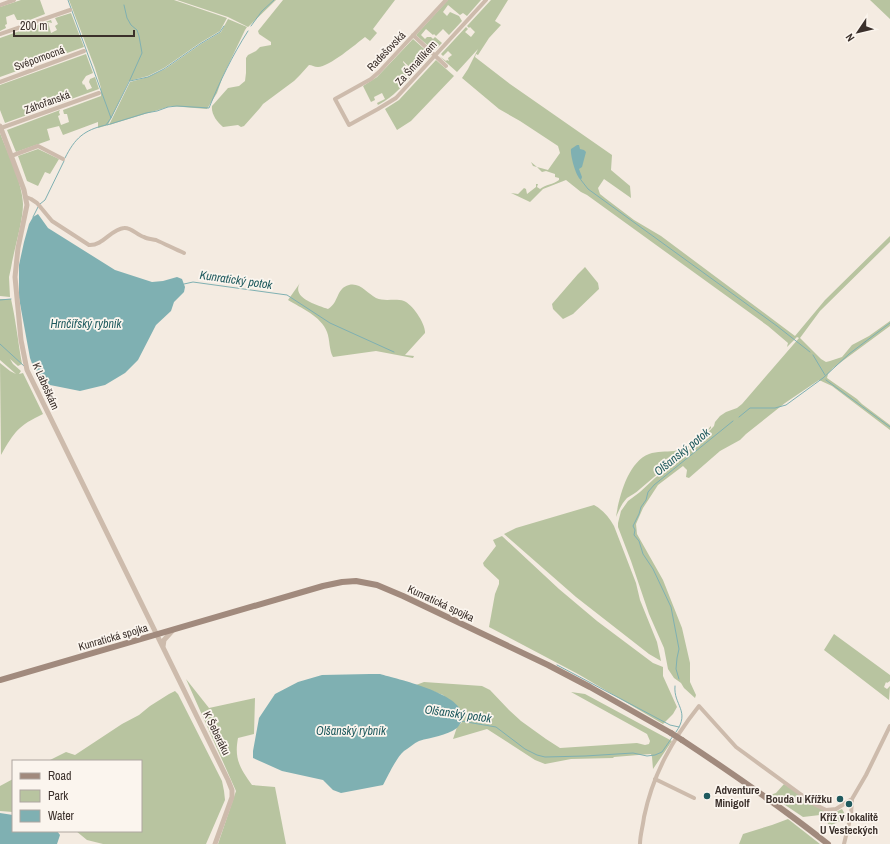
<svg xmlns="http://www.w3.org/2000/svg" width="890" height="844" font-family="'Archivo Narrow',sans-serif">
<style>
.green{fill:#b8c4a0}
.water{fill:#7fb0b2}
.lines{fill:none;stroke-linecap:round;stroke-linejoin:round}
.stream{stroke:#7fb0b2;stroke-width:1}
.minor{stroke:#cdbbac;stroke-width:4}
.tertiary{stroke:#cdbbac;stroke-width:5}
.secondary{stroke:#a18a7d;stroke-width:6}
.secondary-bridge{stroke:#a18a7d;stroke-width:6}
.poi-dot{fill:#1f5a5e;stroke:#fbf5ee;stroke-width:1.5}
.labels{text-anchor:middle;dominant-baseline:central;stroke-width:3.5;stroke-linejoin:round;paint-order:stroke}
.street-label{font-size:11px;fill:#3b302b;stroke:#fbf5ee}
.poi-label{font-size:11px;font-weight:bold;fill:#3b302b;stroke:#fbf5ee;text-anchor:start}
.water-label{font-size:12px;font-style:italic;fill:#1f5a5e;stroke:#fbf5ee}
</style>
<rect width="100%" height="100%" fill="#f4ebe1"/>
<path class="green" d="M21,0H40L45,14L22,23L21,20H17L14,14L6,17L7,24L5,25L6,28L0,31V7Z
M69,0H174L227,18L220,31L200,43L164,68L148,76L129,81L108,125L98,128V122L63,135L59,126L47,129L50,140L16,152L7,130L60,110L59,112L60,115L58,116L61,125L69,122L67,114H64L63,110L101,96V88L95,68Z
M177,0H276L248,27L228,17Z
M283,0H395L373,29L377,33L370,41L365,37C356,44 329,67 318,67C314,67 312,65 309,65L300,75L294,81L263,104L260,108L244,126L241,127L238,125L223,127C217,122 211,114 212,106L228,88L239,86L245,81L246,73V58L248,55L256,51L260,47L271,45V42L259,34L258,31Z
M448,0H481L467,16L463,13L460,15L448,5L443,12L447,16L450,12L459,16L462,21L449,35L443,29L436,36L434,34L433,35L426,29L421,35L425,39L427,37H431L433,39L435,37L442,43L434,51L416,35Z
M491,0H508L495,21L501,25L489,38L478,55L476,54L475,57L510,84L612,155L611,170L630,186L631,198L604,179L598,188L600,194L605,198L634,220L661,236L795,336L825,300L890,236V242L820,311L800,338L821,359L826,362L830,361L842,357L852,345L869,336L890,321V326L833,368L828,374L827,378L857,399L862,404L890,425V430L832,386L819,380L785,403L746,434L740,440L720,451L689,478L686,477L687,470L683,466L658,485L643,508L636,524L637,534L663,580L682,628L690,663V682L696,695L695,698L684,688L681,683L674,678L668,669L664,648L649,614L631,561L618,527V523L621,511L628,501L640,492L655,478L701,440L714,426L715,422L720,416L726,412L737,408L742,404L799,338L797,337L787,347L788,343L768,326L587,195L581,192L566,180L543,189L530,202L511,193L518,194L524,188L526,189L527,194L536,187V184H538L537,187L540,189C546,184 553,185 559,180V178L555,177V174L546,171L542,172L537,167L533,166L531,162L537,167L548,170L560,153L558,146L520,121L499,109L462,78L468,69L478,49L457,72L439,56L446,61L447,60L449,61L448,58L452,55L448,51L443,56L441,54L466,27L468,29L465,32L471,37L475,32L470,27L469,28L467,26Z
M870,0H890V19Z
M71,13L84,47L0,77V38L51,20L52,23L48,22L51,33L57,30L55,26L58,24L55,18Z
M228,19L247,27L245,30L223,76L217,93L207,109L171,106L109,125L130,82L148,77L165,69L201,44L221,32Z
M413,39L431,55L415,72L403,61V62L406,66L402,71L410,78C399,90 389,100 374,107L378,105L377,103L385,99L382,93L374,97L375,100L371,102L363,86L377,77Z
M86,54L93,73L86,76L82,82L83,85L84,84L87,90L92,88L89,82L90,79L95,77L99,89L5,123L0,110V85Z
M436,60L454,76L411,121L397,130L385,109L399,100Z
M0,133C8,154 22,181 23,204C23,222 14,249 11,268L9,277L10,297L0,296Z
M38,149L59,159L50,174L45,172L38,186L27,181L18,156Z
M585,267L598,283L599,289L573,314L563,319L553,309L552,304L578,274Z
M300,283C291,298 317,305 328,309C339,303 336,288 349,285C360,282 368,294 376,298C385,302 395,298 404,301C412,304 426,324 425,333L405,355L414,356L413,358L376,351L333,357C329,350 330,340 327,332C321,316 301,308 288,300Z
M0,299H11C16,321 18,342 22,364L18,366L10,359L13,364L21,371L19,374L23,373L43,414C18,426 15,431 1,455L0,363L10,371L16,374L0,360Z
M711,426V428C688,449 663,469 640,489C636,493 631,495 627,498C622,503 619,510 616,517C619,497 628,462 649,454C657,451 666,452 674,451C690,448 700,438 711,426Z
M594,505C603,510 609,517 614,526L636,583L640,600L657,642L661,661L649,654L576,597L504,534L516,528Z
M502,536L559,589L597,621L653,663L663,667V676L677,707L673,714L663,724L578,674L489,627L495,594L499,584V580L484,566L483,563L496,546L493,540Z
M834,634L890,675V681L887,683L886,682L884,687L887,689L890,686L889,700L824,650Z
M186,679L209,708L255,698L254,734L238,738C234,759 240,768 252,785L275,787L286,844H218L236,791Z
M424,682L482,686L490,690L509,710L521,721L546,739L560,748L637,743L645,745L649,744L650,741L647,734L571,692L585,694L672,741L653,769L652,757L651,754L614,757L613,758L571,759L545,764L535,760L487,729L453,739L457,727L462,722L443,695L416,685Z
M175,691L178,694L222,781L224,791L225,800L206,844H103L87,840L76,831H141V761H48L66,752L75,755L122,724L139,715L150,706L169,694Z
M13,779V812L0,811V786Z
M784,784L825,810L820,815L803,817L770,795L776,793Z
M842,809L847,818L829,826L825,817Z
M788,819L820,844H739L743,834L772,825Z"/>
<path class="water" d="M577,145H579L580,149L584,150L586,152L582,167L579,169L582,177L581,180C576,177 570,155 571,149Z
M38,214L48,228L115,270L152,282L163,281L177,277L182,279L185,287L184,292L174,302L171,311L156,325L138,360L125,373L105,385L80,391L50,385L42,378L34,369L30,358L19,298V265L24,242L29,224L33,217Z
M370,674H380C397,679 465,694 462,717C462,721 460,725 457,728C446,736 432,737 419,741C414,743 409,748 404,751C396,758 388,776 383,785L341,793L333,790L323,780L282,771L253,758V751L259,718L275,694L298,682L322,675Z
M0,813L13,815V831H57L60,835L57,844H0Z"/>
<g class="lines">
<path class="stream" d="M251,26L262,11L274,0
M130,81L148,77L164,69L200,44L220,32L224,26
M111,118L129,82L142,53L139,36L137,30L131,25L127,18L124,5
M107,125L146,113L157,111L168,107L177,106L209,108C220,81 232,56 248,31
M65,158C75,138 84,130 106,125L111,118L68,0
M581,180L588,189L777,326L810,352
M40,204L45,200L64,161
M33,217L38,207
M184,284L193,282L287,295L330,323L394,352
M0,300L11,299
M0,344L24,366
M813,355L825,375
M826,380L890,427
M739,417L750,408H775L786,405L823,378L849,354L890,323
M557,665L670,725L679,727
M679,679L676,669L677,658L679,649L671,607L653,569L643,554L639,541L634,535L635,530L633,526L639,514L641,507L646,500L648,492L654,485L733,421
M675,686C673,705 691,711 676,732
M461,721L496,727L525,749L537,755L545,757L585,756L633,753L647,756L655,755L662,752L673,736"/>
<path class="minor" d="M446,0L379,72L371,79L335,99L349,125L378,109L396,98L486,0
M0,5L14,0
M0,34L70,10
M413,35L446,66
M0,82L84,51
M1,128L99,93
M11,156L38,146L63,159
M26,197L31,199L37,203L52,221L89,245C103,246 111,229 124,228C131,227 137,235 144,237C147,239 152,239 156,240C165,244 175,249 184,253
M655,779L694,798
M640,844C640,835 643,826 644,817C653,774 672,740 699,706L736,747L814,804L826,810L836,809L852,799L866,775L890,726
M844,844L851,815L852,799"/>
<path class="tertiary" d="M0,126L24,190L27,205L18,248L15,277L21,340L27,370L228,780L232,790V797L215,844
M163,647L164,640L173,630"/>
<path class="secondary" d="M0,680L323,586L342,582L356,581L377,585L403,596L548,665L590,687L671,733
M682,740C732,773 781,807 828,844"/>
<path class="secondary-bridge" d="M671,733L682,740"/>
</g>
<g class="poi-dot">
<circle cx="707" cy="796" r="4"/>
<circle cx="840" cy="799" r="4"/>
<circle cx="849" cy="804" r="4"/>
</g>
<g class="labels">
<g class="street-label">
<text transform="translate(386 51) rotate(-46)">Radešovská</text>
<text transform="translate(39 58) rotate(-20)">Svépomocná</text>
<text transform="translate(416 63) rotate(-48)">Za Šmatlíkem</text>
<text transform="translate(47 102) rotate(-20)">Záhořanská</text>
<text transform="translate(46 386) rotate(66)">K Labeškám</text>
<text transform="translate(441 603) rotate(25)">Kunratická spojka</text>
<text transform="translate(113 637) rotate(-16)">Kunratická spojka</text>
<text transform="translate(217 733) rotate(64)">K Šeberáku</text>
</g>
<g class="poi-label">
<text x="715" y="790">Adventure<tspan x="715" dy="13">Minigolf</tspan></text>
<text x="832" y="799" text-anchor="end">Bouda u Křížku</text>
<text x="849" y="817" text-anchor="middle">Kříž v lokalitě<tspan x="849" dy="13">U Vesteckých</tspan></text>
</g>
<g class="water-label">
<text transform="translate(236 280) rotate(8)">Kunratický potok</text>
<text x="86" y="324">Hrnčířský rybník</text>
<text transform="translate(682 452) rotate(-39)">Olšanský potok</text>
<text transform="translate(458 714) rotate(8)">Olšanský potok</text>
<text x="351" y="731">Olšanský rybník</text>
</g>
</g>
<rect x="12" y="760" width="130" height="72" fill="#fbf5ee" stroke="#aea6a0"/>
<rect x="20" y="773" width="20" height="6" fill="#a18a7d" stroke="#aea6a0"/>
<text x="48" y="780" font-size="12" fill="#3b302b">Road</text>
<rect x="20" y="790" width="20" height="12" fill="#b8c4a0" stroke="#aea6a0"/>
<text x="48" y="800" font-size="12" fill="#3b302b">Park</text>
<rect x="20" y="810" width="20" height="12" fill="#7fb0b2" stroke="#aea6a0"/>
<text x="48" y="820" font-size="12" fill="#3b302b">Water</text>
<g transform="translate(858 32) rotate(235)" stroke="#fbf5ee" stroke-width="3" paint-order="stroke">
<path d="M0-3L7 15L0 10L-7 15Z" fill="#3b302b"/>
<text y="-6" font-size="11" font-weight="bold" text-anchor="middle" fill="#3b302b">N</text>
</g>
<path d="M14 30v6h120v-6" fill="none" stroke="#3b302b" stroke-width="2"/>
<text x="20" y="30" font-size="12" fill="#3b302b" stroke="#fbf5ee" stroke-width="3" paint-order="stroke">200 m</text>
</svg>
